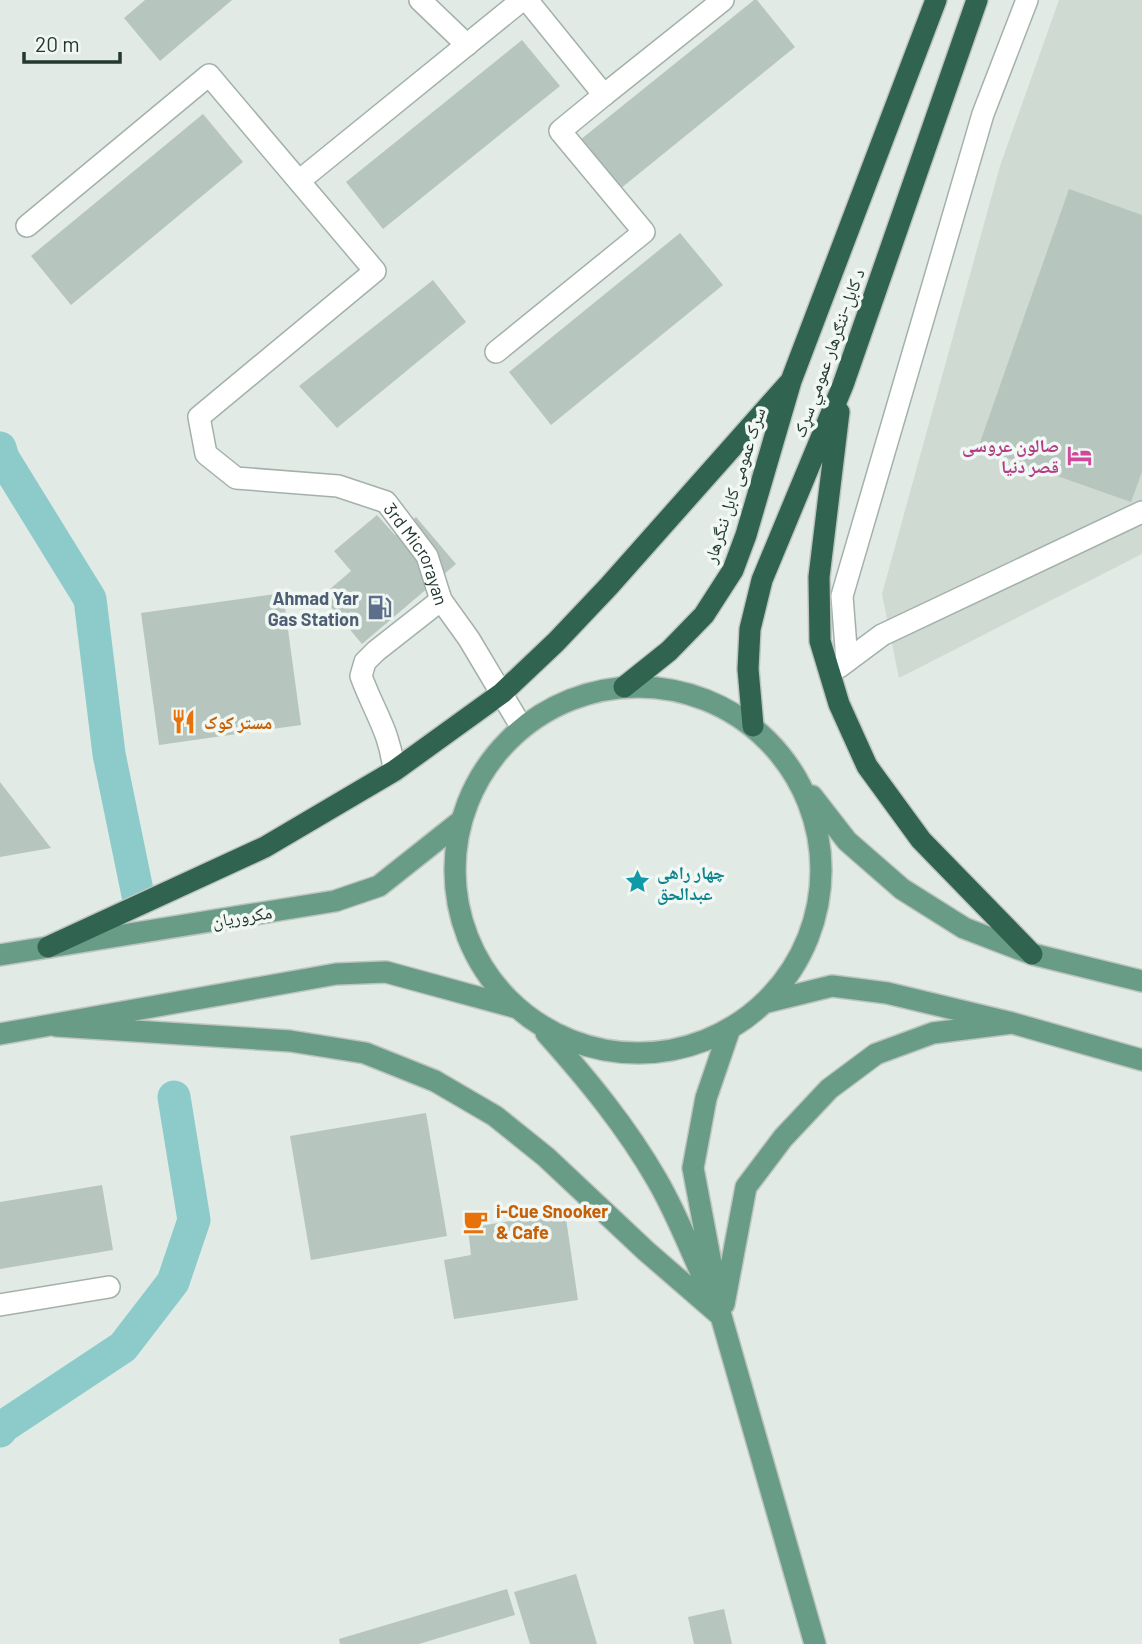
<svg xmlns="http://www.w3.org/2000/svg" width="1142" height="1644" font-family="Barlow,'Noto Naskh Arabic',sans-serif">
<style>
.built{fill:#cfdad3}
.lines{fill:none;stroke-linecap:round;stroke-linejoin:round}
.canal{stroke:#8dcbcb;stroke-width:33}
.building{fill:#b6c5bd}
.minor-casing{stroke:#a4b1ab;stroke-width:24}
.major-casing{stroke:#bdc4c1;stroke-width:24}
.highway-casing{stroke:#bdc4c1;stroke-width:24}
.minor{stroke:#fff;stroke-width:21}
.major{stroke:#699c87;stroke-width:21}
.highway{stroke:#316351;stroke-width:21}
.labels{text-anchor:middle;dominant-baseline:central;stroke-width:7;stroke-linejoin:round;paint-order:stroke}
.street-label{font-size:18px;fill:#233930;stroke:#f1f7f3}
.hotel-label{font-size:18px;font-weight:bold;fill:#b23c85;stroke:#f1f7f3;text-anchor:end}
.service-label{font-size:18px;font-weight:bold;fill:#4e5e75;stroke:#f1f7f3;text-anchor:end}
.food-label{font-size:18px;font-weight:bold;fill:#c56008;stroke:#f1f7f3;text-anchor:start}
.culture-label{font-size:18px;font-weight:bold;fill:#0d838f;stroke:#f1f7f3;text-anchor:start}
</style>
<rect width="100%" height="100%" fill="#e1eae5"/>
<path class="built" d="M1059,0H1142V554L899,678L882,594L1000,166Z"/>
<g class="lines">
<path class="canal" d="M0,448L3,458L90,599L109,754L139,900
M0,1431L4,1426L123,1347L173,1282L194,1220L174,1097"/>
</g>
<path class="building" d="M145,0H232L160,61L124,18Z
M754,0H757L795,47L620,189L580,140Z
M522,40L560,86L383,229L346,182Z
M203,114L243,162L71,305L31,256Z
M1069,189L1142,215V472L1131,502L978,448Z
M680,233L723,285L551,425L509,372Z
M433,280L466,322L337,428L299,386Z
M377,515L395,535L416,517L456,564L362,644L322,596L351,571L334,551Z
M283,593L301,725L159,745L141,613Z
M0,782L51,848L0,857Z
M426,1113L447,1236L311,1260L290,1136Z
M102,1185L113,1250L0,1269V1202Z
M565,1212L578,1300L454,1319L444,1260L471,1255L468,1228Z
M576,1574L597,1644H530L514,1592Z
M507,1589L515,1615L419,1644H340L339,1639Z
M724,1609L732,1644H694L688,1617Z"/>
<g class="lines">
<defs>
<g id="minor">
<path d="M420,0L467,45"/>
<path d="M527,0L604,95L723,0"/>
<path d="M299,181L522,0"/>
<path id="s1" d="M27,226L209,75L375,271L199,417L206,454L236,478L338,486L386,502L427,556L441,600L469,639L522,728"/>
<path d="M496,352L644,232L560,131L604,95"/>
<path d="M847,661L842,596L983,114L1027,0"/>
<path d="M839,667L882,635L1142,512"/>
<path d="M394,771C390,731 374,712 361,676L365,662L376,651L441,600"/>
<path d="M0,1305L109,1287"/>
</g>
<path id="major" d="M455 870a183 183 0 1 1 366 0a183 183 0 1 1-366 0Z
M812,796L847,841L902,889L964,928L1032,954L1142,981
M0,955L335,901L379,886L461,821
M767,1002L832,986L887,993L1012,1023L1142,1060
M57,1026L290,1041L365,1053L435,1081L495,1116L546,1157L646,1251L721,1316
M729,1031L706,1098L693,1168L721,1316L815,1644
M546,1033C587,1079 626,1126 657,1180C677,1214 691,1252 708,1288
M0,1034L336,974L386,972L514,1007
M724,1304L746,1187L783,1138L829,1089L876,1054L933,1033L1012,1023"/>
<path id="highway" d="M839,412L819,577L820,641L839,704L867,766L921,840L1032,954
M624,687L669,651L704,615L733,570L746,535L791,381L936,0
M753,726L748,669L750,629L762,580L843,385L977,0
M48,947L265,847L394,771L502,693L556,642L609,586L791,381"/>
</defs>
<use href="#minor" class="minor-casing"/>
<use href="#major" class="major-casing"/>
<use href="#highway" class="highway-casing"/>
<use href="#minor" class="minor"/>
<use href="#major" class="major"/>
<use href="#highway" class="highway"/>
</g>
<defs>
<symbol id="hotel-bare" viewBox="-9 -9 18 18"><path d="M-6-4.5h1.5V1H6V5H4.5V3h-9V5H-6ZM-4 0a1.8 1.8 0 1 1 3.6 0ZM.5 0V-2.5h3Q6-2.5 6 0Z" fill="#d1479c" stroke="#f1f7f3" stroke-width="2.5" paint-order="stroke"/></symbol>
<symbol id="fuel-bare" viewBox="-9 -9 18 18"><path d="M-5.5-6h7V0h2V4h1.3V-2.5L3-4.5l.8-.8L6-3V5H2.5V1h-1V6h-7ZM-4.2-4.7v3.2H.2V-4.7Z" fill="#5c6f8a" stroke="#f1f7f3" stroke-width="2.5" paint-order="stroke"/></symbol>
<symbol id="restaurant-bare" viewBox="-9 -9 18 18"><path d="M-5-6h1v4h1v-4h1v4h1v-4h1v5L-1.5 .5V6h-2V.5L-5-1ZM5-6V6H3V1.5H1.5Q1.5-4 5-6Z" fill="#e8710a" stroke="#f1f7f3" stroke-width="2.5" paint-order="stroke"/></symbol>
<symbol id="sight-bare" viewBox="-9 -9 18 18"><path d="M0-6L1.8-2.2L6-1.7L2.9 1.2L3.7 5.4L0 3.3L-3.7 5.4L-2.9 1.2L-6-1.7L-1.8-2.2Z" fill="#0f9aa8" stroke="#f1f7f3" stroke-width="2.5" paint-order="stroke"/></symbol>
<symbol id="cafe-bare" viewBox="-9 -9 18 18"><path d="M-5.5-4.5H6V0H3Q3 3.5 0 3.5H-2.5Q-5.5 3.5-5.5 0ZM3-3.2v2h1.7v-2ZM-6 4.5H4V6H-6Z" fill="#e8710a" stroke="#f1f7f3" stroke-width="2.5" paint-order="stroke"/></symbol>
</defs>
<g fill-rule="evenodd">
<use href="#hotel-bare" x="1062" y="438" width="35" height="35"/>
<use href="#fuel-bare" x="362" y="590" width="35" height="35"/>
<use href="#restaurant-bare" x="166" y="704" width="35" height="35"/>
<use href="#sight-bare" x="620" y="864" width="35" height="35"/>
<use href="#cafe-bare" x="458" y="1204" width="35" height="35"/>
</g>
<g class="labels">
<g class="street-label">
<text transform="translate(828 353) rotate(-70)">د کابل–ننګرهار عمومي سړک</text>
<text transform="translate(734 485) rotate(-72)">سرک عمومی کابل ننگرهار</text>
<text stroke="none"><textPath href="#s1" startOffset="1012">3rd Microrayan</textPath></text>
<text transform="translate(242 916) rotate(-9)">مکروریان</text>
</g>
<g class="hotel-label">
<text x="1059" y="445">صالون عروسی<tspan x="1059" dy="21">قصر دنیا</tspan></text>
</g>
<g class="service-label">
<text x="359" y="598">Ahmad Yar<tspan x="359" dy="21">Gas Station</tspan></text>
</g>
<g class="food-label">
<text x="204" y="722">مستر کوک</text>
<text x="496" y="1211">i-Cue Snooker<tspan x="496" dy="21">&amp; Cafe</tspan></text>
</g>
<g class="culture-label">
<text x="657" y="872">چهار راهی<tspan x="657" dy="21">عبدالحق</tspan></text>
</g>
</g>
<path d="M24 52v10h96v-10" fill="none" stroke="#233930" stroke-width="3.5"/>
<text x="35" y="52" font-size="21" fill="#233930" stroke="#f1f7f3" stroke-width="5" paint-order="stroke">20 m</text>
</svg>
